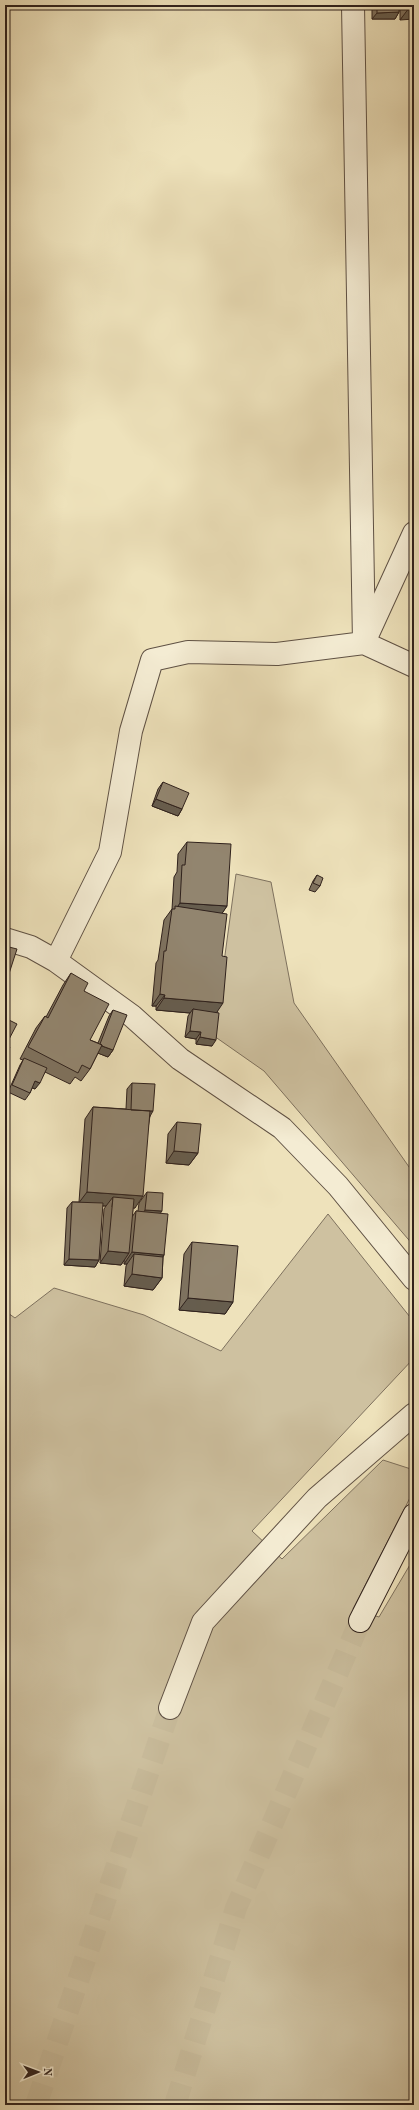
<svg xmlns="http://www.w3.org/2000/svg" width="419" height="2110" font-family="'Old Standard TT',serif">
<style>
.green{fill:#cec1a0;stroke:#7e715e}
.lines{fill:none;stroke-linecap:round;stroke-linejoin:round}
.street-tunnel{stroke:#c8bb9b;stroke-width:22;stroke-dasharray:22 11;stroke-linecap:butt}
.secondary-tunnel{stroke:#c8bb9b;stroke-width:22;stroke-dasharray:22 11;stroke-linecap:butt}
.street-casing{stroke:#5f5144;stroke-width:24}
.secondary-casing{stroke:#2f211c;stroke-width:24}
.street{stroke:#f4ecd3;stroke-width:22}
.secondary{stroke:#f4ecd3;stroke-width:22}
.wall{fill:#7e725f;stroke:#2f211c}
.shaded-wall{fill:#665d4e;stroke:#2f211c}
.building{fill:#92856f;stroke:#2f211c}
</style>
<rect width="100%" height="100%" fill="#eee2bb"/>
<filter id="stains"><feTurbulence type="fractalNoise" baseFrequency=".005" numOctaves="4"/><feColorMatrix values="0 0 0 0 .2 0 0 0 0 .09 0 0 0 0 .02 0 0 0 .5 -.17"/></filter>
<radialGradient id="worn" r=".72"><stop offset=".6" stop-color="#630" stop-opacity="0"/><stop offset="1" stop-color="#630" stop-opacity=".3"/></radialGradient>
<path class="green" d="M236,874L271,882L294,1003L414,1174V1246L264,1071L214,1036Z
M328,1214L414,1322V1358L252,1531L282,1559L383,1460L414,1470V1490L353,1609L379,1617L414,1558V2105H5V1311L15,1318L54,1288L144,1315L221,1351Z"/>
<g class="lines">
<path class="street-tunnel" d="M36,2105L170,1708"/>
<path class="secondary-tunnel" d="M175,2105L236,1908L360,1621"/>
<defs>
<path id="street" d="M353,5L364,643
M366,638L414,533
M5,939L31,947L56,961L132,1016L180,1059L282,1128L338,1186L414,1279
M56,961L110,852L131,731L152,660L188,652L277,654L364,643L414,666
M170,1708L203,1622L317,1498L414,1414"/>
<path id="secondary" d="M360,1621L414,1515"/>
</defs>
<use href="#street" class="street-casing"/>
<use href="#secondary" class="secondary-casing"/>
<use href="#street" class="street"/>
<use href="#secondary" class="secondary"/>
</g>
<path class="wall" d="M373,5H399V12L395,19H372V7Z
M400,5H414L400,20Z
M163,782L182,809L178,816L152,806L158,789Z
M187,842L227,906L222,913L217,1012L212,1046L196,1044V1039L185,1037L188,1016L190,1013L156,1010V1006H152L156,963L158,960L164,920L172,909L174,877L177,872L178,854Z
M317,875L320,886L315,892L309,890L313,881Z
M71,973L84,991L90,1040L98,1043L109,1016L113,1010V1050L108,1057L98,1053L90,1069L81,1081L75,1077L70,1084L45,1072L35,1089L32,1088L30,1093L25,1100L8,1092L20,1065L23,1060L20,1059L36,1028L45,1016L46,1017L63,985Z
M132,1083L150,1116L135,1208H133L132,1217L136,1211H138L139,1203L147,1192L160,1213L164,1255L163,1257L162,1278L153,1290L124,1286L126,1266L127,1264H124V1260L121,1265L100,1263L104,1209L106,1206H102L99,1260L95,1267L64,1265L67,1208L72,1202H79L85,1119L93,1107L126,1109L127,1089Z
M177,1122L198,1153L189,1165L166,1163L168,1134Z
M192,1242L233,1302L225,1314L179,1310L184,1254Z"/>
<path class="shaded-wall" d="M409,8H414V19L400,20Z
M399,12L395,19H372L377,13Z
M156,799L182,809L178,816L152,806Z
M180,903L227,906L219,918L172,915Z
M160,994L165,995L156,1006H152Z
M164,998L223,1003L215,1015L193,1009L190,1013L156,1010Z
M190,1031L201,1032L196,1039L185,1037Z
M200,1037L216,1040L212,1046L196,1044Z
M99,1045L113,1050L108,1057L95,1052Z
M35,1081L40,1083L35,1089L31,1087Z
M131,1111H153L149,1118Z
M174,1151L198,1153L189,1165L166,1163Z
M87,1192L143,1196L135,1208L112,1207L113,1197L106,1206L78,1204Z
M145,1210L162,1211L153,1223L137,1222Z
M108,1251L129,1253L121,1265L100,1263Z
M132,1252L164,1255L156,1267L134,1254L127,1264H124Z
M69,1259L99,1260L95,1267L64,1265Z
M132,1274L162,1278L153,1290L124,1286Z
M188,1298L233,1302L225,1314L179,1310Z"/>
<path class="building" d="M377,5H399V12L377,13Z
M409,5H414V8H409Z
M163,782L189,793L182,809L156,799Z
M187,842L231,844L227,906L180,903L182,865H185Z
M317,875L323,878L320,886L313,883Z
M175,906L227,914L222,956L227,957L223,1003L164,998L165,995L160,994L164,951H166L172,909H175Z
M5,946L17,949L5,986Z
M71,973L88,983L84,991L109,1004L90,1040L102,1045L90,1069L82,1065L78,1073L28,1047L45,1016L48,1018Z
M193,1009L219,1013L216,1040L200,1037L201,1032L190,1031Z
M113,1010L127,1015L113,1050L102,1046V1045L100,1044Z
M5,1018L17,1024L6,1045L10,1047L5,1055Z
M24,1058L47,1068L40,1083L35,1081L30,1093L12,1085Z
M132,1083L155,1084L153,1111L131,1110Z
M93,1107L150,1111L143,1196L87,1192Z
M177,1122L201,1124L198,1153L174,1151Z
M147,1192L163,1193L162,1211L145,1210Z
M113,1197L134,1199L129,1253L108,1251Z
M72,1202L103,1203L99,1260L69,1259Z
M136,1211L168,1214L164,1255L132,1252Z
M192,1242L238,1246L233,1302L188,1298Z
M134,1254L163,1257L162,1278L132,1274Z"/>
<rect width="419" height="2110" fill="none" stroke="#eee2bb" stroke-width="20"/>
<rect x="6" y="6" width="407" height="2098" fill="none" stroke="#2f211c" stroke-width="2"/>
<rect x="10" y="10" width="399" height="2090" fill="none" stroke="#2f211c"/>
<g transform="translate(38 2072) rotate(89)" stroke="#f4ecd3" stroke-width="3" paint-order="stroke">
<path d="M0-3L7 15L0 10L-7 15Z" fill="#2f211c"/>
<text y="-6" font-size="11" font-weight="bold" text-anchor="middle" fill="#2f211c">N</text>
</g>
<rect width="100%" height="100%" filter="url(#stains)"/>
<rect width="100%" height="100%" fill="url(#worn)"/>
</svg>
